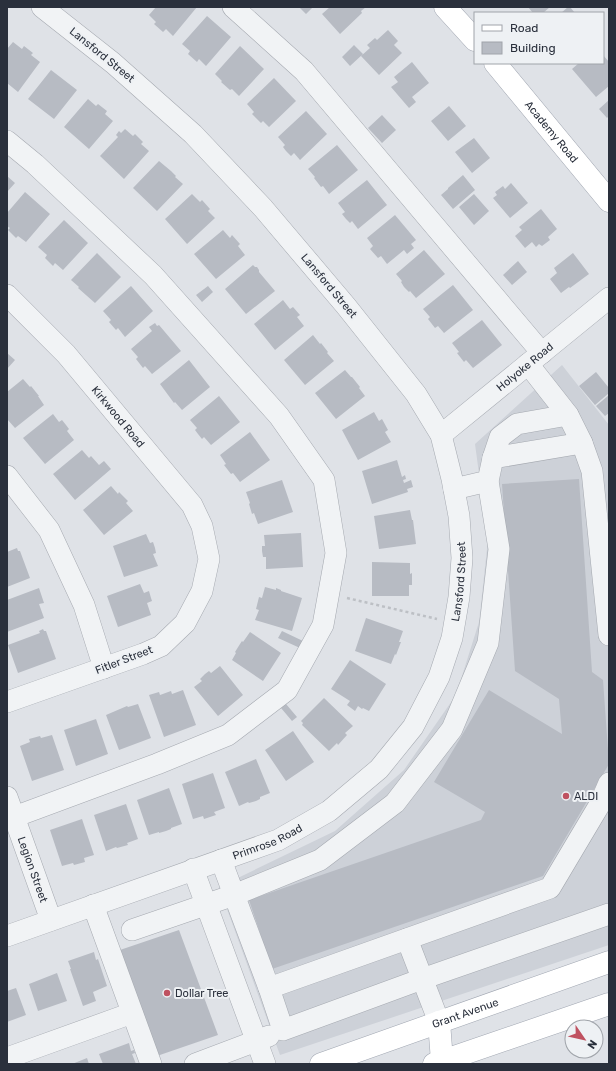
<svg xmlns="http://www.w3.org/2000/svg" width="616" height="1071" font-family="Rubik,sans-serif">
<style>
.built{fill:#cdd1d8}
.building{fill:#b7bbc3}
.lines{fill:none;stroke-linecap:round;stroke-linejoin:round}
.minor-casing{stroke:#a5a9b0;stroke-width:22}
.major-casing{stroke:#a0a6b1;stroke-width:23}
.path{stroke:#bdc0c5;stroke-width:2.5;stroke-dasharray:3 3;stroke-linecap:butt}
.minor{stroke:#f1f3f5;stroke-width:21}
.major{stroke:#fff;stroke-width:22}
.poi-dot{fill:#bf5160;stroke:#eef1f4;stroke-width:1.5}
.labels{text-anchor:middle;dominant-baseline:central;stroke-width:4;stroke-linejoin:round;paint-order:stroke}
.street-label{font-size:11px;fill:#2a303c;stroke:#eef1f4}
.poi-label{font-size:11px;fill:#2a303c;stroke:#eef1f4;text-anchor:start}
</style>
<rect width="100%" height="100%" fill="#dfe2e7"/>
<path class="built" d="M562,365L609,425V945L280,1055L219,887L335,831L404,770L456,695L479,622L488,540L475,444Z"/>
<path class="building" d="M156,7H197L173,36L166,29L163,32L154,24L156,22L149,15Z
M299,7H313L306,14Z
M330,7H366L361,11L362,13L340,34L322,14Z
M528,7H550L543,13H533Z
M568,7H570L575,13H561Z
M207,16L231,37L206,66L199,59L197,62L188,54L190,51L182,44Z
M388,30L398,41L394,45L402,53L379,75L361,56L370,48L367,45L375,38L377,40Z
M13,42L22,49L24,46L33,53L31,55L40,62L18,92L7,83V49Z
M354,45L363,54L350,66L342,57Z
M240,46L264,69L239,96L232,89L230,90L221,82L222,81L215,74Z
M603,55L609,62V86L596,97L572,69L579,63H603Z
M412,62L429,83L412,97L416,102L409,108L391,87L398,82L394,77Z
M51,70L77,90L54,119L28,99Z
M274,78L296,101L269,127L263,121L261,123L252,114L254,112L247,104Z
M88,99L96,106L98,104L107,111L105,114L113,121L89,149L64,127Z
M609,100V116L607,118L599,109Z
M449,106L466,126L448,141L431,121Z
M306,111L327,134L300,160L294,153L291,156L286,151L283,147L285,145L278,137Z
M382,115L396,130L382,143L368,128Z
M125,129L133,136L135,134L143,142L141,144L149,151L124,179L100,156L118,137L116,135L119,131L121,133Z
M474,138L490,158L472,173L455,152Z
M337,145L358,170L329,194L323,186L321,187L314,178L315,177L308,169Z
M159,161L171,171L176,176L175,177L183,184L157,211L133,188Z
M463,175L475,190L453,209L441,195L448,189V188Z
M7,176L15,183L7,192Z
M367,180L387,205L358,229L352,221L350,223L346,219L342,214L345,212L338,203Z
M511,183L528,203L510,218L493,198L497,195L495,192L503,186L505,189Z
M25,192L50,214L26,242L18,236L16,238L8,230L10,228L7,226V213Z
M192,194L200,202L202,200L210,209L208,211L215,218L187,244L165,219Z
M474,194L489,211L474,225L459,207Z
M541,209L557,229L548,237L550,240L542,246L539,244L536,247L532,242L525,248L515,236L522,230L519,227Z
M395,215L416,240L411,244L414,248L407,254L404,250L387,264L381,256L378,258L370,249L373,246L367,238Z
M64,220L88,243L63,270L55,263L53,266L45,258L47,255L38,247Z
M223,230L230,238L232,235L240,244L238,246L245,255L216,279L194,254Z
M424,250L445,274L416,298L410,291L409,292L404,287L401,282L402,281L396,274Z
M97,253L121,277L95,303L78,288L79,287L71,280Z
M573,253L589,274L570,288L569,287L561,293L550,279L557,273L554,268Z
M518,261L527,272L512,285L503,275Z
M253,265L255,267H257L259,270V272L275,291L246,314L225,289Z
M453,285L473,310L444,333L438,326L435,328L428,319L430,317L423,309Z
M131,286L153,311L125,337L118,328L116,330L109,322L111,320L103,311Z
M208,286L213,292L202,302L196,295Z
M283,300L290,309L293,307L300,315L297,317L304,326L275,350L254,324Z
M482,320L502,345L473,368L466,360L464,362L457,353L459,352L452,343Z
M155,323L157,326L159,325L181,351L152,374L145,366L143,368L136,359L138,357L131,349L152,331L149,327Z
M313,335L320,344L321,343L328,352L327,353L334,361L305,385L284,360Z
M7,353L15,360L7,369Z
M189,360L210,387L182,410L175,402L174,403L160,384Z
M345,370L351,377H352L360,387L359,388L365,396L336,419L315,393Z
M596,372L609,388V393L595,405L579,386Z
M23,379L30,387L31,386L39,396H38L44,405L15,428L7,419V392Z
M609,395V413L605,416L596,406Z
M219,396L240,422L211,445L204,437L202,439L198,434L195,430L197,428L190,420Z
M374,412L379,421L382,419L388,430L385,432L391,442L358,460L342,430Z
M53,414L59,422L62,420L66,425L69,429L67,431L74,440L45,464L23,438Z
M250,432L270,460L240,482L233,473L231,474L224,465L226,464L220,455Z
M82,450L89,458L91,456L99,465L104,461L111,469L75,500L53,474Z
M397,460L402,477L405,475L406,479L403,480L404,483L411,480L413,487L407,489L408,492L372,504L362,471Z
M579,479L592,672L603,680L609,764L543,876L272,969L249,900L481,820L485,812L434,782L489,690L562,734L559,699L515,671L502,484Z
M282,480L293,512L258,524L254,513L252,514L249,504L250,503L246,492Z
M111,486L118,494L119,492L128,501L126,503L133,511L104,535L83,510Z
M410,510L412,520H413L416,544L379,549L374,516Z
M301,533L303,567L266,569V557H263L262,551V546H265L264,535Z
M146,534L150,543L153,542L155,548L156,553L153,554L158,566L124,577L113,546Z
M17,548L18,551H20L30,578L7,587V552Z
M372,562L410,563V574L412,573V585H409V596H372Z
M140,584L144,593L149,591L151,598L152,601L147,603L151,615L118,627L107,596Z
M265,587L276,590V588L281,590V591L302,598L292,631L255,620L259,610L256,609L259,597L262,598Z
M39,588L44,603L39,604L44,618L7,632V600Z
M366,618L403,631L399,642H401L396,655L395,654L391,664L355,651Z
M43,629L44,631H46L56,659L18,673L8,645L40,633L39,631Z
M282,631L303,641L300,648L278,638Z
M250,632L281,653L263,681L232,660L236,653L235,652L240,644L242,641L243,642Z
M350,660L386,684L369,711L363,708L362,709L358,706L355,711L347,705L350,701L331,689Z
M220,666L243,695L218,716L194,687L202,681L200,679L205,674L209,671L211,673Z
M183,690L196,725L164,737L149,695L159,692L160,695L171,691L172,694Z
M324,698L353,726L345,733L347,735L338,745L337,743L329,751L302,725L303,723L301,721Z
M138,704L151,738L119,750L106,715L127,706L128,707Z
M286,704L297,717L292,721L281,708Z
M96,719L108,754L76,766L64,730Z
M293,731L314,762L286,781L265,750Z
M52,735L64,770L32,781L20,746L30,742L29,739L40,736L41,738Z
M256,759L270,793L260,797V799L256,801L249,803L248,802L239,806L225,772Z
M213,773L225,808L214,812L216,815L204,819L203,816L193,819L182,784Z
M169,788L182,824L171,828V829L166,831L159,833V832L149,835L137,800Z
M126,804L138,839L127,843L128,845L117,848L116,847L106,851L94,815Z
M82,819L94,855L84,858L85,862L74,865L73,863L62,866L50,830Z
M179,930L218,1035L154,1057L117,951Z
M94,952L96,960L98,959L107,986L93,992L96,1001L83,1006L70,969H71L68,961Z
M57,973L67,1001L38,1011L29,984Z
M16,988L26,1015L7,1022V991Z
M129,1043L131,1051L134,1050L135,1053L132,1054L136,1064H103L99,1054Z
M87,1058L89,1064H72Z"/>
<g class="lines">
<defs>
<g id="minor">
<path d="M233,7L304,71L542,353"/>
<path d="M7,141L35,164L153,275L279,416L324,480L336,553L323,625L287,690L228,735L157,764L14,817"/>
<path id="s1" d="M7,295L66,354L192,505L202,526L209,559L202,591L185,623L161,646L143,654L7,702"/>
<path d="M528,364L568,415L582,443L592,471L609,635"/>
<path id="s2" d="M441,435L609,298"/>
<path d="M493,458L500,437L517,424L568,415"/>
<path d="M7,476L49,530L84,605L104,668"/>
<path d="M454,489L488,481L493,458L582,443"/>
<path d="M609,783L600,804L550,888L269,988L283,1030L422,979L609,914"/>
<path id="s3" d="M7,797L51,920"/>
<path d="M221,860L269,988"/>
<path d="M193,869L265,1064"/>
<path d="M93,905L151,1064"/>
<path d="M132,930L234,895L320,860L395,803L452,729L488,643L499,549L488,481"/>
<path id="s4" d="M7,936L278,840L329,811L379,769L413,727L439,677L452,638L459,597L462,558L459,516L452,479L441,435L416,394L346,306L263,208L193,134L113,63L42,7"/>
<path d="M407,939L439,1022"/>
<path d="M7,1058L132,1013"/>
<path d="M195,1064L269,1036"/>
</g>
<g id="major">
<path d="M445,7L475,40"/>
<path id="s5" d="M495,63L609,201"/>
<path d="M439,1022L442,1061"/>
<path id="s6" d="M321,1064L609,962"/>
<path d="M434,1064L609,1004"/>
</g>
</defs>
<use href="#minor" class="minor-casing"/>
<use href="#major" class="major-casing"/>
<path class="path" d="M347,598L437,619"/>
<use href="#minor" class="minor"/>
<use href="#major" class="major"/>
</g>
<g class="poi-dot">
<circle cx="566" cy="796" r="4"/>
<circle cx="167" cy="993" r="4"/>
</g>
<g class="labels">
<g class="street-label">
<text transform="translate(102 55) rotate(39)">Lansford Street</text>
<text stroke="none"><textPath href="#s5" startOffset="89">Academy Road</textPath></text>
<text transform="translate(329 286) rotate(50)">Lansford Street</text>
<text stroke="none"><textPath href="#s2" startOffset="108">Holyoke Road</textPath></text>
<text stroke="none"><textPath href="#s1" startOffset="165">Kirkwood Road</textPath></text>
<text stroke="none"><textPath href="#s4" startOffset="620">Lansford Street</textPath></text>
<text transform="translate(124 660) rotate(-21)">Fitler Street</text>
<text stroke="none"><textPath href="#s4" startOffset="277">Primrose Road</textPath></text>
<text stroke="none"><textPath href="#s3" startOffset="77">Legion Street</textPath></text>
<text stroke="none"><textPath href="#s6" startOffset="153">Grant Avenue</textPath></text>
</g>
<g class="poi-label">
<text x="574" y="796">ALDI</text>
<text x="175" y="993">Dollar Tree</text>
</g>
</g>
<rect width="616" height="1071" fill="none" stroke="#2a303c" stroke-width="16"/>
<rect x="474" y="12" width="130" height="52" fill="#eef1f4" stroke="#a0a4aa"/>
<rect x="482" y="25" width="20" height="6" fill="#ffffff" stroke="#a0a4aa"/>
<text x="510" y="32" font-size="12" fill="#2a303c">Road</text>
<rect x="482" y="42" width="20" height="12" fill="#b7bbc3" stroke="#a0a4aa"/>
<text x="510" y="52" font-size="12" fill="#2a303c">Building</text>
<g transform="translate(584 1039) rotate(124)"><circle r="19" fill="#eef1f4" stroke="#a0a4aa"/>
<path d="M0-3L7 15L0 10L-7 15Z" fill="#bf5160"/>
<text y="-6" font-size="11" font-weight="bold" text-anchor="middle" fill="#2a303c">N</text>
</g>
</svg>
